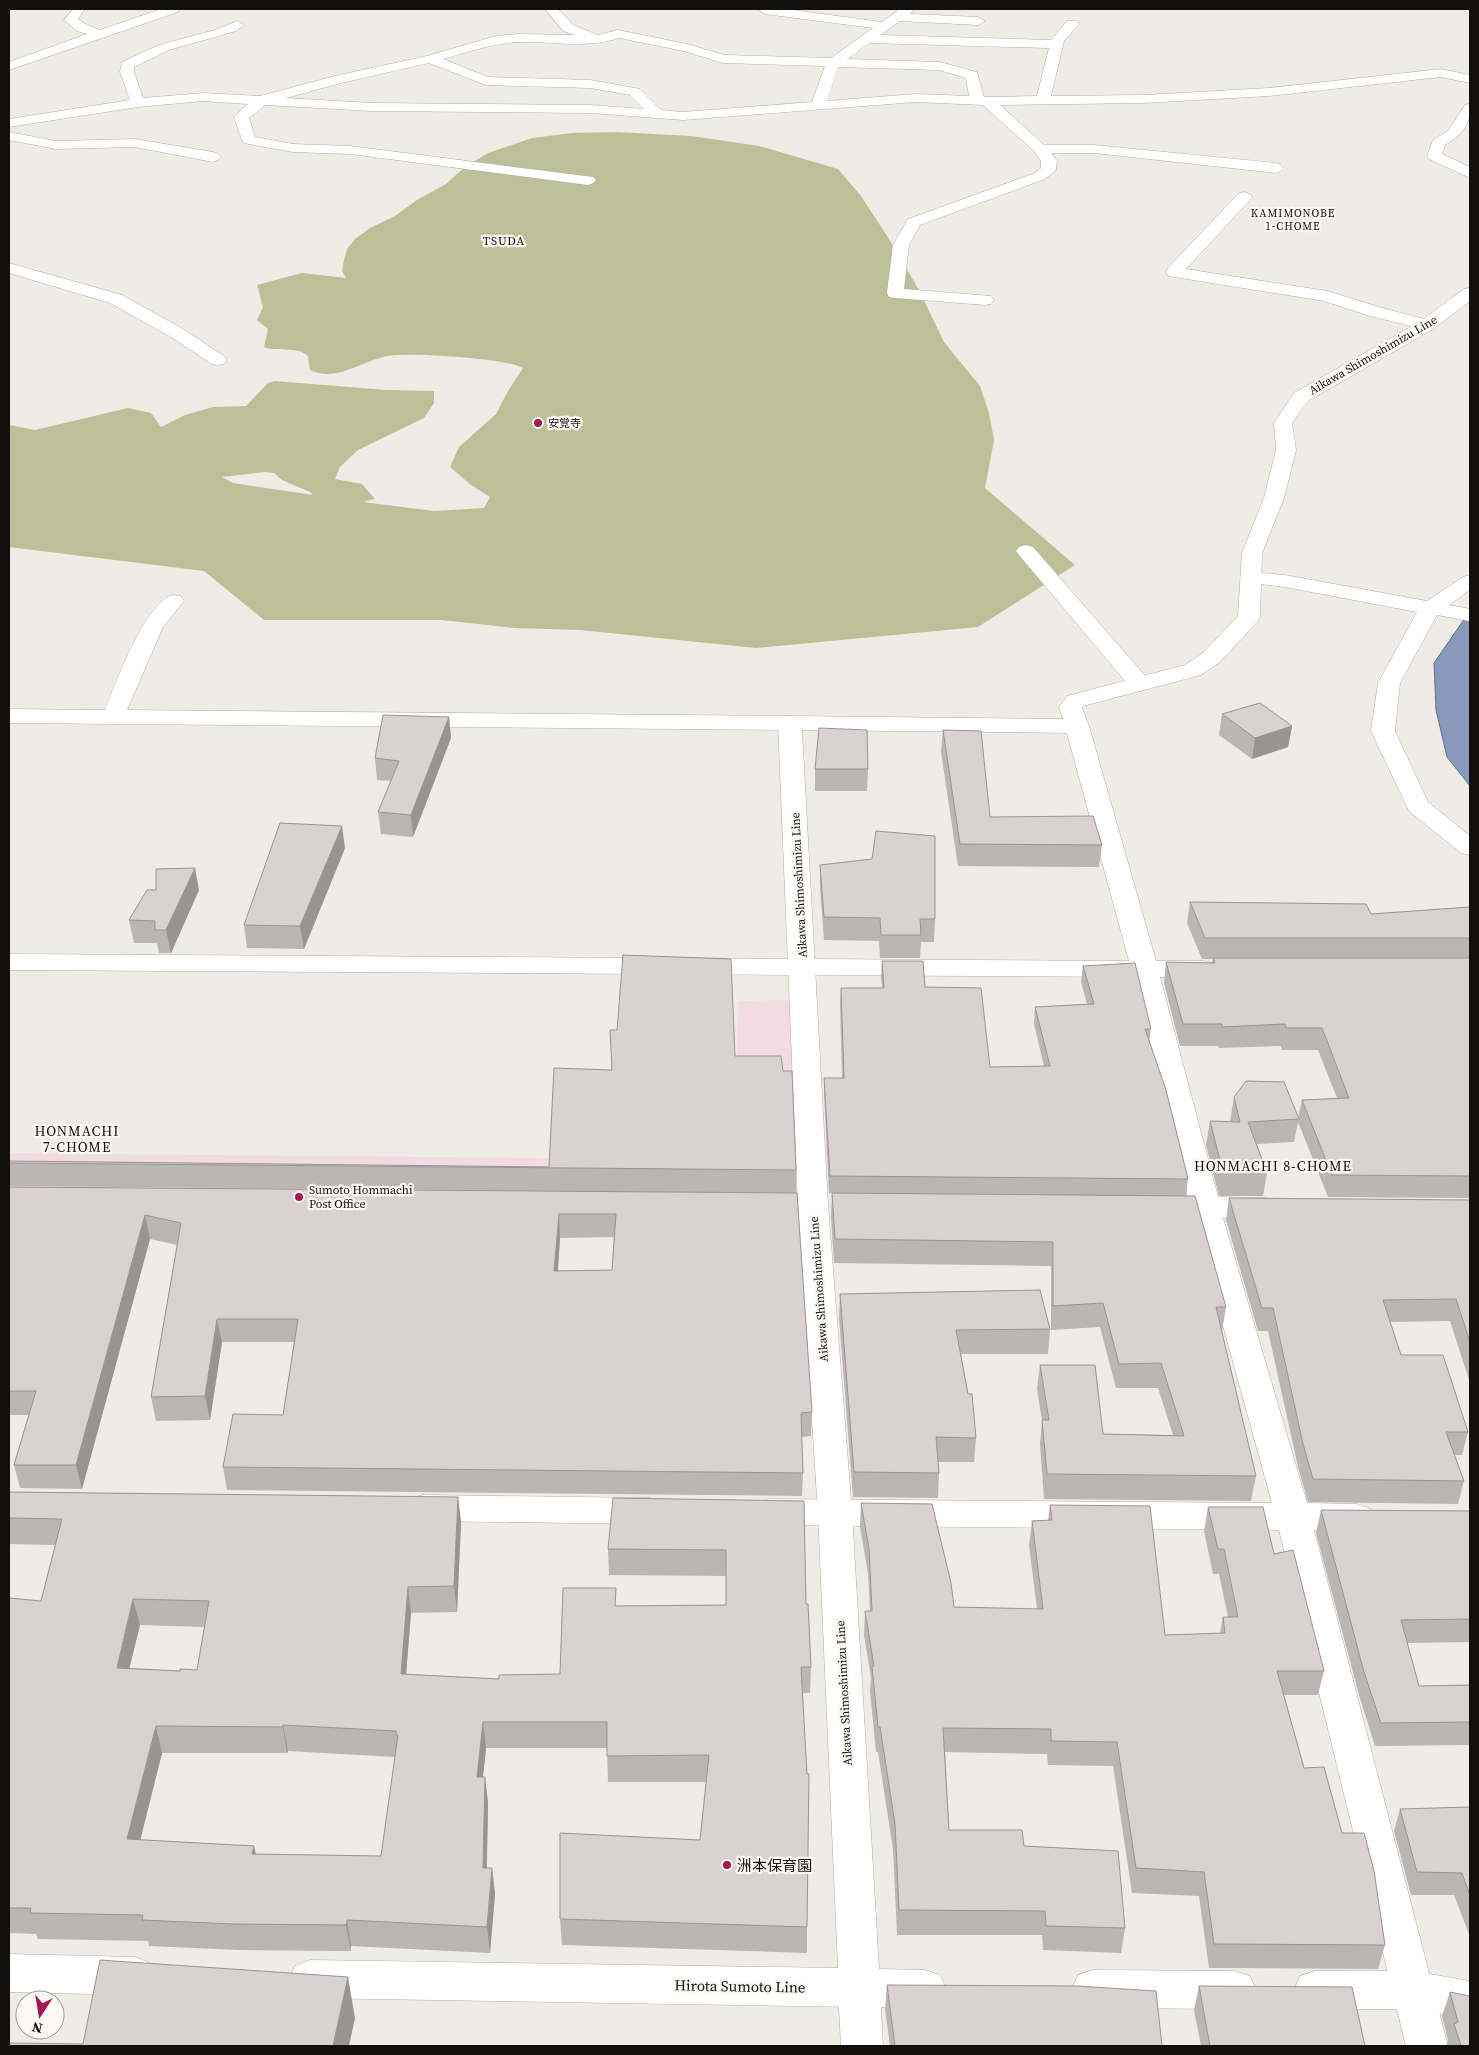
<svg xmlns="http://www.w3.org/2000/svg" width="1479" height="2055" font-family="'Source Serif 4','Noto Sans JP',serif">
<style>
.commercial{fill:#f3dbe4}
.green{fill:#bcc099;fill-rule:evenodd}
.water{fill:#889abc;stroke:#647188}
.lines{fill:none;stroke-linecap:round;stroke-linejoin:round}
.street-casing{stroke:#b1aea7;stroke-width:1}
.secondary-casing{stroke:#b1aea7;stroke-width:1}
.street{fill:#fff;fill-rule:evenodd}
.secondary{fill:#fff;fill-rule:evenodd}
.wall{fill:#bbb5b3;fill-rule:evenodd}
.shaded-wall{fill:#999392}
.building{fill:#dad2d0;stroke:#999392;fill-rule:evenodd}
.poi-dot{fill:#a61654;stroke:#fcf9f2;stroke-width:2}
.labels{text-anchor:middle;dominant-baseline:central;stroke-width:4.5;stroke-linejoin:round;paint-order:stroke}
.far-neighbourhood-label{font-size:11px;letter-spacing:1px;fill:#11100e;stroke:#fcf9f2}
.far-poi-label{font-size:11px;fill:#11100e;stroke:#fcf9f2;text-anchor:start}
.far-quarter-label{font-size:12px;letter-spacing:1px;fill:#11100e;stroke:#fcf9f2}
.street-label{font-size:12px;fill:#11100e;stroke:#fcf9f2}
.poi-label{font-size:12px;fill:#11100e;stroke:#fcf9f2;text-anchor:start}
.neighbourhood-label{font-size:14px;letter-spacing:1px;fill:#11100e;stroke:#fcf9f2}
.near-poi-label{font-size:15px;fill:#11100e;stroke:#fcf9f2;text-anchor:start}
.near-street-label{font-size:15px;fill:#11100e;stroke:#fcf9f2}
</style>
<rect width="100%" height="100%" fill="#efece5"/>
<path class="commercial" d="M796,1000L800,1193L9,1190V1153L732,1160L739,1001Z"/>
<path class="green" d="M617,132L691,136L759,146L838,169L861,196L889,239L919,290L944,342L980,386L989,413L994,440L985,488L1075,565L978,627L756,648L580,630L514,628L441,620H264L204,571L9,547V425L35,430L128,408L151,413L161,427L185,415L213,407L246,406L268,383L275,381L386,390L434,391V403L424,418L358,450L340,467L335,479L362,484L375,499L363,502L434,511L484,508L490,497L471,485L450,467L459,447L496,414L508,391L523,368C506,358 407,352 387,356C361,361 336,383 310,370L308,356C296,345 279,353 264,347L268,329L257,320L263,307L257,285L302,273L346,278L342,271L344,260L347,249L355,239L370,228L395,216L417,200L446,184L465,167L488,153L532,138L572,133ZM265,472L274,473L282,480L310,492L313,495L233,483L222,477Z"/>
<path class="water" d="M1465,618L1470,619V786L1447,757L1436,710L1434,663Z"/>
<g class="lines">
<defs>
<path id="street" d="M545,9H558L573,25L598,35L618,30L687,44L724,55L831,58L873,28L765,14L759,10L785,9L882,22L900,9H914L910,14L978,17L985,21L978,25L900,21L880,35L1051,40L1067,21H1077L1079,24L1064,41L1051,96L1144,95L1269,88L1441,69L1470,75V83L1441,77L1269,96L1144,103L1000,105L1044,145H1094L1276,163L1281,165L1284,168L1281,171L1276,173L1094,153H1051L1057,161L1056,170L1045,179L920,225L909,245L904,289L991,296L994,300L991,304L985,305L895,298L889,297L887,293L893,245L908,219L1035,173L1041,168V161L1035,152L983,105L916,102L683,120L591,113L371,111L265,105L249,118L255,137L293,144L350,146L593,177L596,180L593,183L588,185L350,154L293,152L249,144L244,143L242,140L234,117L248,104L203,101L138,107L9,127V119L130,100L120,72L122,62L159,45L215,30L237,21L244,25L236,31L169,50L134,67V72L143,98L203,93L260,96L339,75L427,56L496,36L519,34L575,35L563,31ZM619,38L684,51L723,63L825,66L812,102L683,112L661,110L640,89L635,88L590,80L488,77L443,59C468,52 493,43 519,42C551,41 588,49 619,38ZM869,43L1049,48L1037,96L987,97H984L977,72L940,62L847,59ZM429,63L486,85L590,88L630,95L644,109L591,105L371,103L286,98L341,83ZM838,67L939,70L966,78L969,96L916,94L827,101Z
M1470,104C1471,125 1462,135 1445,145L1442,154L1470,167V178L1429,159L1427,156L1433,140L1448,131L1465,105Z
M9,132L56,141L135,139L213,152L218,154L221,157L218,160L213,162L135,147L56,149L9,140Z
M1244,192L1250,194L1252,197L1250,200L1186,269L1327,291L1382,308L1433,321L1436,325L1433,329L1427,330L1370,316L1324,301L1168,276L1166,272L1168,268L1238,194Z
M9,263L122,295L183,329L224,356L227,360L224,364L218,365L212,364L171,337L110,303L9,273Z
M1026,545L1033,547L1147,678L1150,683L1147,688L1139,690L1131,688L1019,555L1016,551L1019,547Z
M1251,572L1285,575L1427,601L1463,577L1470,575V590L1449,605L1470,609V621L1437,615L1400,683L1395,731L1428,802L1470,836V855L1461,853L1409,811L1371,731L1378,683L1417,612L1285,587L1244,582L1240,578L1244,574Z
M173,595L181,596L184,601L163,627L127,710L790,716L798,718L802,723L798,728L790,730L9,723V709L105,710C116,683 145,602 173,595Z
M1077,719L1085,721L1089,726L1156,961H1204L1213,963L1217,969L1213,975L1204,977H1160L1218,1197L1265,1198L1276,1201L1280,1208L1276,1215L1265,1218H1223L1307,1503L1357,1504L1369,1508L1374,1517L1369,1526L1357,1530H1314L1448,2046H1406L1279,1530L768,1525L756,1521L751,1512L756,1503L768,1499L1272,1503L1193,1217H1160L1149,1214L1145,1207L1149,1200L1160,1197H1188L1134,977L9,970V954L1129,961L1065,726L1069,721Z
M423,1495L650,1498L662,1502L667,1511L662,1520L650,1524L423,1521L411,1517L406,1508L411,1499Z
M859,1969L874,1975L880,1988L883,2046H841L838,1988L844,1975Z"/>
<path id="secondary" d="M73,9H85L78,19L87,25L100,30L161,9H179L178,12L9,70V62L87,34L77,31L64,20Z
M1470,288V301L1433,329L1308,401L1292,423L1296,450L1284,498L1262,553L1260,617L1257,622L1220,662L1201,675L1083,706L1082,708L1089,726L1085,731L1077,733L802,730L828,1205L852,1513L879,1969L925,1970L940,1975L946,1989L940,2003L925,2008L859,2007L310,1998L295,1992L289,1979L295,1966L310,1960L838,1968L818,1513L798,1205L778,723L782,718L790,716L1063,719L1059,707L1067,696L1185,665L1204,652L1238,616L1242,553L1264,498L1276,450L1274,423L1294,393L1421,321L1464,289Z
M9,1954L135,1957L150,1963L156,1976L150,1989L135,1995L9,1992Z
M1093,1970L1235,1971L1250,1976L1256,1990L1250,2004L1235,2009L1093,2008L1078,2003L1072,1989L1078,1975Z
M1315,1971H1412L1470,1981V2019L1412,2009H1315L1300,2004L1294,1990L1300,1976Z"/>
</defs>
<use href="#street" class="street-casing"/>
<use href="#secondary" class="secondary-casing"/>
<use href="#street" class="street"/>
<use href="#secondary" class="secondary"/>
</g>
<path class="wall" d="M1222,714L1292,726L1288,747L1252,759L1219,735Z
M449,717L451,738L413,837L381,834L378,812L391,781L377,780L375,758Z
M943,730L990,817L1102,845L1099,867L958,866L941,752Z
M815,769H868L867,791H815Z
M345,848L304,949L247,948L244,925Z
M820,865L935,919L934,942H921L920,958H880L879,941L824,940L820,888Z
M199,890L171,953H159L157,943H134L129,920Z
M1190,902L1371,914L1470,907V1198L1328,1197L1298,1122L1294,1142L1257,1144L1267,1173L1263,1196H1219L1206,1145L1210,1121L1230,1122L1234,1097L1298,1118L1302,1100L1337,1098L1318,1050H1282L1281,1046L1219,1048L1218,1046H1180L1164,983L1166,962L1212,963L1213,959H1202L1187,923Z
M882,961L925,987L990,1067L1044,1066L1034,1024L1035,1007L1087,1004L1081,982L1083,966L1151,1029L1149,1041L1188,1179L1186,1196L1226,1307L1222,1331H1221L1256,1476L1251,1501L1044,1499L1040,1444L1042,1421L1037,1389L1040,1365L1103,1434L1173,1435L1158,1388H1116L1100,1327L1051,1330V1266L834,1263L831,1217L832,1193H829L824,1094V1078H842L840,1004L841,988H882L881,977Z
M735,1056L783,1071L796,1170V1193L9,1186V1161L549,1167L612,1070Z
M9,1187L797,1193L812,1412L811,1436L801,1437L803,1473L802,1496L227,1490L223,1467L283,1415L294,1342H222L210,1420L156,1421L151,1397L177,1245L150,1239L82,1489L20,1488L14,1465L29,1415H9ZM614,1237L612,1270L558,1271L560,1238Z
M1229,1198L1470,1200V1383L1450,1321L1390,1322L1401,1355L1468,1432L1462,1455H1454L1464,1481L1458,1504L1308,1502L1298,1467L1268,1331H1258L1226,1220Z
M840,1294L1050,1329L1048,1354H961L976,1438L974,1462H938L939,1473L938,1498L853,1497L839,1318Z
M9,1492L458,1497L461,1523L457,1612L411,1613L406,1674L499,1679L560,1674L617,1606L726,1605V1576L609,1575L608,1549L804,1501L806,1604L811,1667L810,1693H803L807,1927V1953L562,1945L560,1919L700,1840L706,1782H608L607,1748H486L483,1777H485L488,1803L487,1868H492L495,1894L490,1953L351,1946V1951L239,1950L149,1946L148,1941L38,1939L36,1934L9,1933V1598L41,1601L55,1545L9,1544ZM140,1625L204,1627L197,1670L180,1671L129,1668ZM288,1751L395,1757L381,1856L256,1854L254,1846L140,1840L162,1753H287Z
M861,1503L954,1607L1037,1609L1029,1546L1032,1521L1048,1520L1050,1505L1165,1635L1220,1633L1223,1617H1228L1219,1574H1213L1204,1531L1208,1507L1274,1554L1324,1671L1318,1695H1284L1304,1768L1342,1833L1385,1945L1378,1969L1209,1968L1199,1896L1132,1893L1113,1766L1048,1765L1047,1754L945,1752L949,1830L1024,1846L1125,1928L1121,1953L1043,1950L1042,1935H897L893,1849L878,1752H876L870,1691L871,1678L864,1635L865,1611H870L868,1573L860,1527Z
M1321,1510L1470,1511V1642L1407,1643L1419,1686L1470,1685V1745L1375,1746L1359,1695L1316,1533Z
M1470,1807V1937L1454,1895H1411L1394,1831L1400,1809Z
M887,1985L1162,2046H890L885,2009Z
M1199,1986L1365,2046H1201L1194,2010Z
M1450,1992L1470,2046H1446L1448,2040L1442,2016Z"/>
<path class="shaded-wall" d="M449,717L451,738L413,837L411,815Z
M1292,726L1288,747L1252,759L1255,738Z
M342,826L345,848L304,949L300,926Z
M195,868L199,890L171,953L166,930Z
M559,1214L560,1238L556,1294L554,1271Z
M145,1215L150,1239L82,1489L76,1465Z
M217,1319L222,1342L210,1420L205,1396Z
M458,1497L461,1523L457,1612L454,1586Z
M408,1587L411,1613L404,1700L401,1674Z
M133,1599L140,1625L123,1694L117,1668Z
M483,1722L486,1748L480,1803L477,1777Z
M283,1725L288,1751L287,1753L283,1727Z
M156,1726L162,1753L134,1865L127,1839Z
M485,1777L488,1803L486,1894L483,1868Z
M254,1846L259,1872L252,1854Z
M492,1868L495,1894L490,1953L487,1927Z
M347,1920L351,1946V1951L346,1925Z
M348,1977L355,2018L349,2046H333Z"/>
<path class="building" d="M1260,703L1292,726L1255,738L1222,714Z
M383,715L449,717L411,815L378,812L399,761L375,758Z
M819,728L867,730L868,769H815Z
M943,730L981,731L990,817L1093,816L1102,845L960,844Z
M280,823L342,826L300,926L244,925Z
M876,831L935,836V919H920L921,935H881L880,918L824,917L820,865L872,859Z
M195,868L166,930H155V921L129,920L147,890H156V869Z
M1190,902L1366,904L1371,914L1470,907V938H1205Z
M623,955L731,959L735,1056H781L783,1071H792L796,1170L9,1163V1161L549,1167L554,1068L612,1070L610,1030H617Z
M1213,958H1470V1176L1332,1175L1302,1100L1349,1098L1322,1028H1286L1285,1024L1222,1027V1024H1183L1166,962L1215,963Z
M882,961H923L925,987L981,988L990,1067L1050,1066L1035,1007L1094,1004L1083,966L1135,963L1151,1029H1145L1166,1090L1188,1179L830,1176L824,1078H844L841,988H884Z
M1246,1081L1284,1082L1299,1119L1248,1122L1267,1173L1223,1172L1210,1121L1240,1122L1234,1097Z
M9,1187L797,1193L812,1412L801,1413L803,1473L223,1467L233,1414L283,1415L298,1319H217L205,1396L151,1397L181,1223L145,1215L76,1465H14L36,1391H9ZM559,1214H616L612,1270L554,1271Z
M832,1193L1195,1196L1226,1307H1216L1256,1476L1047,1474L1042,1420H1049L1040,1365H1095L1103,1434L1184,1436L1161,1363L1119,1364L1103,1303L1053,1306V1242L835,1239Z
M1229,1198L1470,1200V1342L1456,1299L1383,1300L1401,1355H1443L1468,1432H1446L1464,1481L1313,1479L1303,1444L1273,1308H1262Z
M1040,1290L1050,1329L956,1330L968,1394H972L976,1438L936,1437L939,1473L854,1472L840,1294Z
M9,1492L458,1497L454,1586L408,1587L401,1674L499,1679V1675L560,1674L563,1588H616L615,1606L726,1605V1550L608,1549L613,1498L804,1501L806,1604H808L811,1667H801L807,1774H809L807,1927L560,1919V1833L700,1840L709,1755L607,1756V1722H483L477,1777H485L483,1868H492L487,1927L347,1920L346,1925L233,1924L142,1920L143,1915L30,1913L31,1908H9V1598L41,1601L62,1519L9,1518ZM133,1599L209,1601L197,1670L180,1669V1671L117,1668ZM283,1725L396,1731V1735H398L381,1856L252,1854L254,1846L127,1839L156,1726L283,1727Z
M861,1503L932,1504L951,1583L954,1607L1043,1609L1032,1521L1052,1520L1050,1505L1150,1506L1165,1635L1225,1633L1223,1617H1238L1224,1549H1218L1208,1507H1263L1274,1554L1293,1550L1324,1671H1277L1304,1768L1324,1767L1342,1833H1364L1374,1871L1385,1945L1214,1944L1204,1872L1136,1868L1117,1742L1051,1741V1729L943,1728L949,1830H1022L1024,1846L1118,1851L1125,1928L1046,1926L1045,1911L899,1910L895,1824L880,1727H878L872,1666H874L865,1611H872L869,1549Z
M1321,1510L1470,1511V1619L1401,1620L1419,1686L1470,1685V1722L1381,1723L1364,1672Z
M1470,1807V1895L1462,1873L1417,1872L1400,1809Z
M100,1960L348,1977L333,2046H9V2043L83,2044Z
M887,1985L1077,1986L1156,1991L1162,2046H895Z
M1199,1986L1352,1987L1365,2046H1210Z
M1450,1992L1470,1996V2046H1461L1454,2024L1458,2022Z"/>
<g class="poi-dot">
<circle cx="538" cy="423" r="5"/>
<circle cx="299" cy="1197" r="5"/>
<circle cx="727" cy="1865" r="5"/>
</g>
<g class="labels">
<g class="far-neighbourhood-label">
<text x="1293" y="213">KAMIMONOBE<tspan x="1293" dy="13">1-CHOME</tspan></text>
</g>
<g class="far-poi-label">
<text x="548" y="423">安覚寺</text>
</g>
<g class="far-quarter-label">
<text x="504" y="241">TSUDA</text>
</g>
<g class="street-label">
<text transform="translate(1373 355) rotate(-30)">Aikawa Shimoshimizu Line</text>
<text transform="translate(799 885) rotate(-93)">Aikawa Shimoshimizu Line</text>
<text transform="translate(819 1289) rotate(-94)">Aikawa Shimoshimizu Line</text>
<text transform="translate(844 1693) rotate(-93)">Aikawa Shimoshimizu Line</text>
</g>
<g class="poi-label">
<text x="309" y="1190">Sumoto Hommachi<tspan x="309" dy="14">Post Office</tspan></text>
</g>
<g class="neighbourhood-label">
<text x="77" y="1131">HONMACHI<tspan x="77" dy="16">7-CHOME</tspan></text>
<text x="1273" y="1166">HONMACHI 8-CHOME</text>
</g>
<g class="near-poi-label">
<text x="737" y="1865">洲本保育園</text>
</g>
<g class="near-street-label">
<text transform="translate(740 1986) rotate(1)">Hirota Sumoto Line</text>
</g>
</g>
<rect width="1479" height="2055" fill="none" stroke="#11100e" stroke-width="20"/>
<g transform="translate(40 2015) rotate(192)"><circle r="24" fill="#fcf9f2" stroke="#9e9c97"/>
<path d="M0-4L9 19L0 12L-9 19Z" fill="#a61654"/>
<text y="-8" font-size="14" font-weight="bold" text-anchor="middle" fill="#11100e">N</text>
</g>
</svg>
